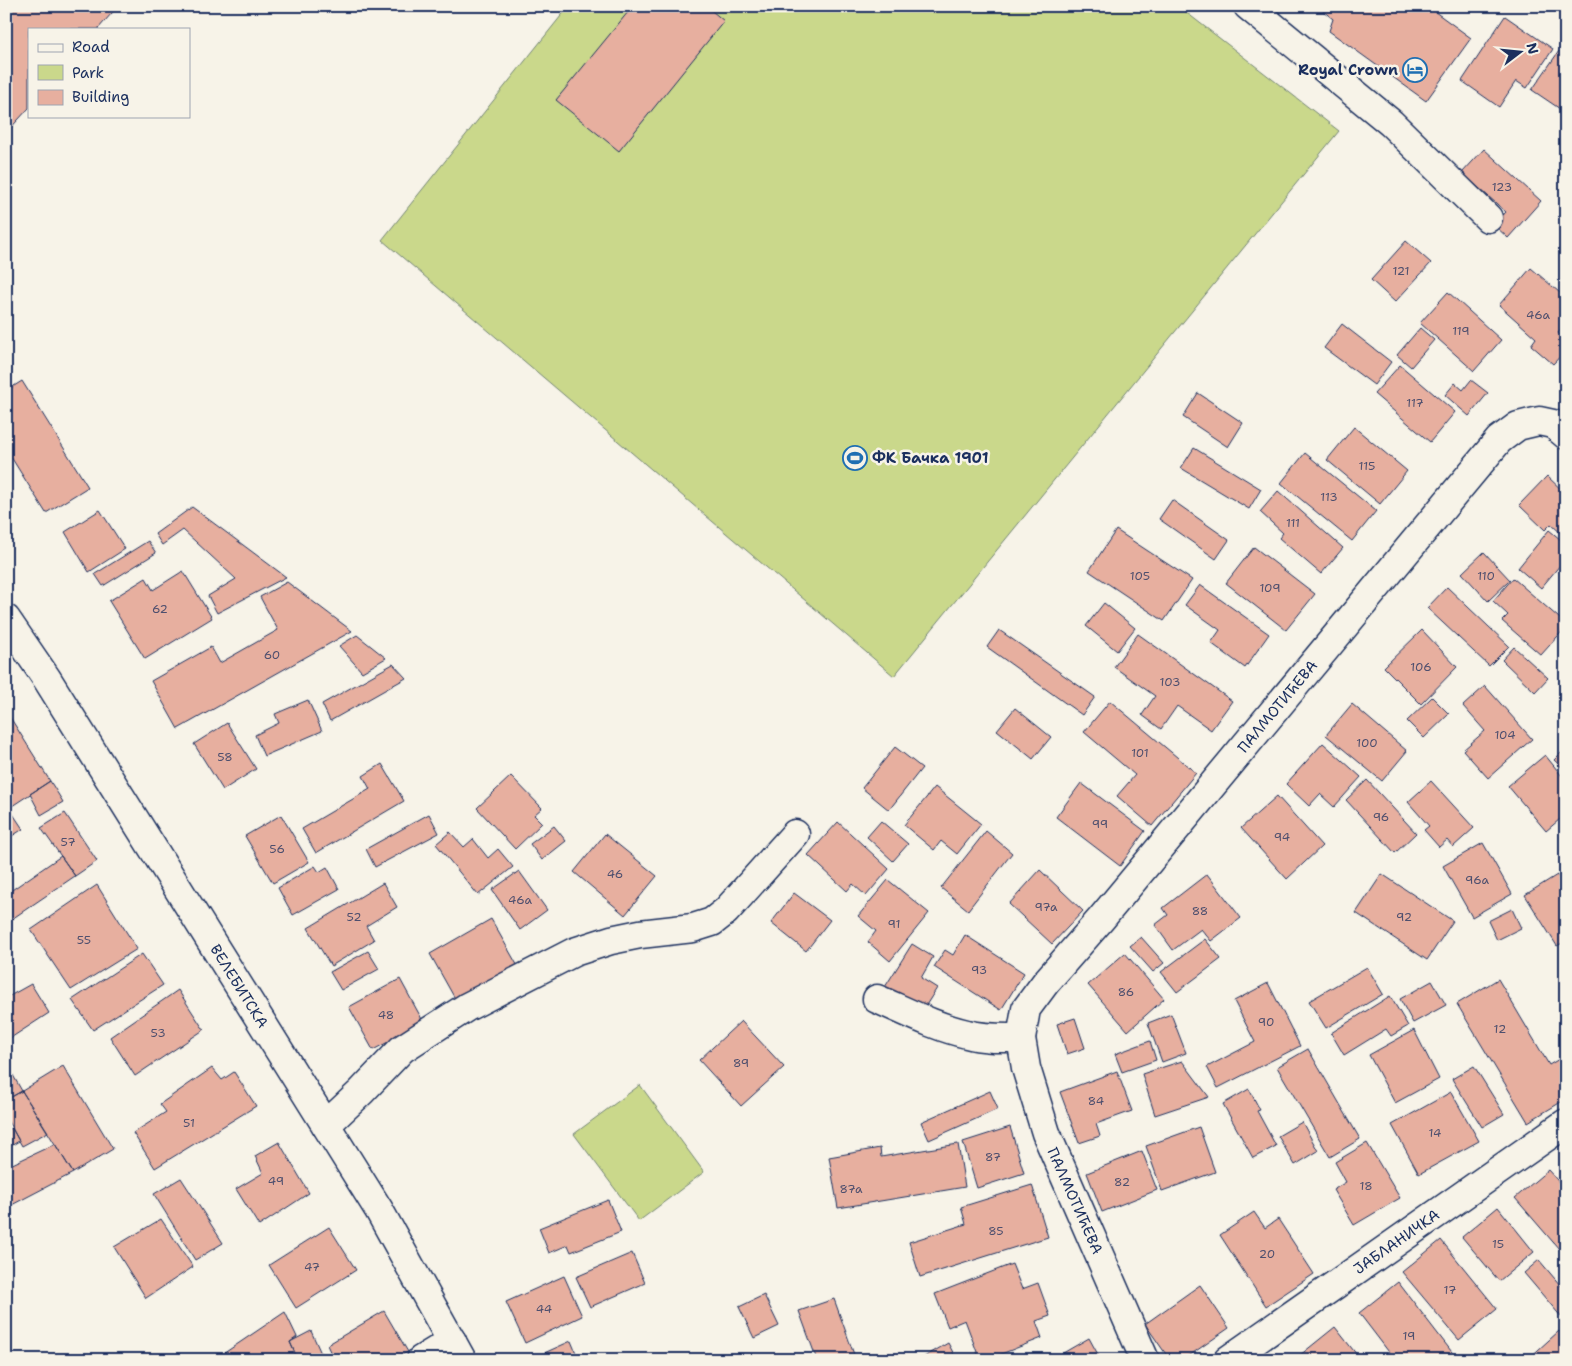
<svg xmlns="http://www.w3.org/2000/svg" width="1572" height="1366" font-family="'Shantell Sans',sans-serif">
<style>
.green{fill:#cad88b;stroke:#728474}
.building{fill:#e7af9f;stroke:#1b2f5e}
.lines{fill:none;stroke-linecap:round;stroke-linejoin:round}
.minor-casing{stroke:#1b2f5e;stroke-width:31}
.minor{stroke:#f7f3e8;stroke-width:28}
.labels{text-anchor:middle;dominant-baseline:central;stroke-width:5;stroke-linejoin:round;paint-order:stroke}
.number-label{font-size:12px;fill:#4e4f6e}
.poi-label{font-size:15px;font-weight:bold;fill:#1b2f5e;stroke:#f7f3e8;text-anchor:end}
.street-label{font-size:15px;fill:#1b2f5e;stroke:#f7f3e8}
</style>
<rect width="100%" height="100%" fill="#f7f3e8"/>
<filter id="ink" filterUnits="userSpaceOnUse"><feTurbulence type="fractalNoise" baseFrequency=".02" numOctaves="2"/><feDisplacementMap in="SourceGraphic" scale="10" xChannelSelector="R" yChannelSelector="G"/><feConvolveMatrix kernelMatrix="1 2 1 2 8 2 1 2 1" color-interpolation-filters="sRGB"/></filter>
<g filter="url(#ink)">
<path class="green" d="M569,6H1178L1339,131L894,676L382,240Z
M640,1085L704,1172L639,1221L574,1134Z"/>
<path class="building" d="M6,6H118L98,29H29V108L6,133Z
M633,6H706L724,21L619,151L556,100Z
M1317,6H1427L1471,38L1426,101L1329,31L1333,19Z
M1505,16L1553,49L1527,88L1516,81L1499,107L1462,81Z
M1559,51L1566,56V113L1532,90Z
M1484,149L1541,201L1508,238L1494,225L1506,212L1462,173Z
M1406,241L1431,263L1395,302L1371,280Z
M1531,268L1566,298V324L1558,333L1566,340V350L1553,364L1531,345L1536,338L1499,305Z
M1448,292L1501,340L1474,371L1420,323Z
M1342,324L1391,362L1374,385L1324,348Z
M1420,328L1434,340L1411,367L1397,355Z
M1400,365L1455,412L1430,442L1374,394Z
M1471,380L1488,393L1469,416L1445,395L1455,383L1463,390Z
M22,381L88,487L46,513L6,449V391Z
M1198,393L1243,423L1228,447L1183,417Z
M1354,427L1407,471L1380,504L1327,460Z
M1194,448L1261,489L1249,509L1181,468Z
M1305,453L1376,511L1352,541L1281,483Z
M1547,476L1566,494V538L1551,524L1545,530L1519,505Z
M1278,491L1343,548L1321,574L1279,538L1283,533L1260,512Z
M1172,500L1229,540L1216,559L1159,519Z
M192,507L286,577L217,613L208,596L236,579L183,530L162,545L155,534Z
M100,510L125,549L89,572L65,532Z
M1116,530L1192,580L1164,621L1089,571Z
M1549,530L1566,544V558L1541,588L1518,568Z
M148,541L156,553L103,586L95,574Z
M1254,547L1315,594L1286,630L1226,583Z
M1484,552L1510,580L1488,601L1462,573Z
M183,571L212,618L145,659L109,601L146,578L153,590Z
M1513,578L1566,624V627L1541,655L1502,621L1508,615L1493,601Z
M287,582L352,631L178,729L151,681L211,647L220,663L278,630L260,597Z
M1200,585L1269,634L1245,668L1211,643L1220,630L1185,605Z
M1447,587L1509,646L1489,666L1427,608Z
M1104,603L1135,628L1117,651L1086,626Z
M999,630L1095,697L1082,715L987,647Z
M1422,630L1457,667L1421,704L1384,667Z
M1138,634L1232,701L1211,730L1177,706L1161,729L1142,715L1155,696L1114,667Z
M357,635L386,658L362,672L339,646Z
M1514,647L1548,678L1535,692L1502,660Z
M393,664L406,678L330,721L322,704Z
M1485,686L1532,739L1488,778L1463,750L1485,731L1463,706Z
M1432,697L1449,714L1424,738L1407,721Z
M308,700L322,731L264,756L255,735L279,723L275,714Z
M1110,701L1196,773L1152,826L1117,796L1135,775L1084,732Z
M1352,704L1407,751L1382,781L1326,735Z
M1015,708L1051,737L1033,759L997,730Z
M8,714L50,781L6,810V715Z
M227,723L256,769L223,790L194,744Z
M1323,743L1361,777L1334,807L1320,794L1309,806L1286,784Z
M895,747L922,768L889,810L862,788Z
M1566,748V771L1554,760Z
M1545,755L1566,781V814L1546,831L1508,786Z
M382,764L404,801L316,853L302,829L370,789L363,776Z
M511,776L542,808L534,815L542,823L515,849L477,808Z
M1367,780L1416,833L1395,853L1346,800Z
M50,781L63,802L41,815L30,794Z
M1431,781L1474,828L1453,847L1447,840L1439,847L1424,830L1429,826L1408,802Z
M1081,783L1145,831L1120,866L1056,817Z
M935,787L981,824L957,854L941,841L934,850L904,825Z
M1277,796L1322,846L1287,879L1241,828Z
M9,808L23,829L6,840V810Z
M65,813L97,861L75,876L41,828Z
M429,814L439,833L375,867L366,849Z
M281,815L309,862L273,883L245,836Z
M881,821L908,844L893,861L867,837Z
M838,822L889,869L866,896L853,884L847,891L808,855Z
M554,826L566,841L542,860L530,844Z
M986,831L1012,853L968,910L941,888Z
M450,832L464,847L473,839L488,858L498,849L513,867L478,895L436,844Z
M605,834L657,876L625,915L574,872Z
M1483,843L1512,894L1472,917L1443,866Z
M61,856L75,876L6,923V894Z
M315,866L319,872L327,867L339,889L293,915L278,888Z
M1040,870L1083,911L1052,944L1009,904Z
M519,871L547,910L520,930L492,890Z
M1207,874L1241,918L1211,941L1201,929L1173,950L1155,925L1168,915L1163,908Z
M1382,874L1453,921L1427,960L1356,913Z
M1557,875L1566,889V941L1557,946L1525,895Z
M888,880L929,913L890,961L868,942L876,931L858,916Z
M383,883L397,907L366,926L374,940L331,966L308,928Z
M97,885L137,949L71,990L31,930Z
M794,893L830,920L806,951L771,923Z
M1512,909L1521,928L1497,940L1488,921Z
M491,919L520,970L458,1004L430,954Z
M965,935L1024,973L1001,1010L934,967L945,950L953,955Z
M1141,937L1164,963L1153,972L1130,946Z
M1205,939L1221,959L1177,992L1161,972Z
M912,944L933,957L921,978L937,988L923,1010L885,987Z
M368,951L379,969L341,990L330,972Z
M1125,953L1164,999L1128,1031L1088,985Z
M142,954L163,985L93,1030L72,1000Z
M1367,967L1383,994L1326,1028L1309,1001Z
M400,979L424,1023L373,1050L349,1007Z
M1498,979L1549,1065L1566,1055V1099L1528,1122L1457,1004Z
M1432,981L1446,1005L1413,1023L1400,999Z
M1268,983L1300,1046L1218,1088L1207,1067L1255,1042L1234,1001Z
M31,984L49,1013L6,1041V998Z
M178,990L202,1027L205,1029L135,1076L110,1037Z
M1390,996L1408,1026L1391,1036L1386,1029L1344,1055L1331,1033Z
M1171,1014L1186,1053L1162,1062L1148,1023Z
M1075,1018L1085,1048L1067,1054L1057,1024Z
M741,1021L784,1067L741,1106L699,1060Z
M1414,1030L1439,1079L1395,1103L1369,1055Z
M1150,1041L1156,1060L1122,1072L1115,1054Z
M1308,1049L1360,1139L1330,1157L1277,1067Z
M1182,1061L1209,1097L1155,1115L1142,1074Z
M6,1063L22,1091L6,1100Z
M63,1066L113,1149L73,1173L22,1091Z
M1474,1066L1504,1114L1482,1127L1452,1079Z
M212,1068L222,1080L234,1072L256,1106L155,1168L133,1133L166,1112L160,1104Z
M1117,1071L1132,1111L1096,1124L1100,1136L1079,1143L1060,1092Z
M1249,1089L1260,1110L1257,1111L1276,1146L1253,1158L1223,1104Z
M22,1091L48,1132L22,1146L6,1118V1100Z
M990,1091L998,1109L929,1140L921,1122Z
M1451,1092L1479,1141L1419,1174L1392,1125Z
M1302,1122L1318,1151L1295,1165L1278,1136Z
M1010,1127L1024,1173L977,1188L963,1142Z
M1199,1127L1215,1172L1162,1191L1146,1146Z
M12,1128L19,1141L6,1149V1131Z
M279,1142L309,1193L259,1226L236,1189L263,1173L255,1156Z
M1367,1143L1400,1198L1354,1225L1333,1190L1346,1182L1335,1162Z
M55,1144L73,1173L6,1208V1167Z
M958,1144L965,1187L838,1208L829,1157L880,1148L881,1157Z
M1142,1151L1157,1190L1102,1212L1087,1173Z
M1548,1170L1566,1190V1243L1559,1249L1515,1198Z
M181,1178L223,1243L195,1260L154,1194Z
M1032,1185L1048,1237L920,1277L909,1242L966,1224L961,1207Z
M608,1200L621,1232L571,1252L568,1245L549,1253L539,1228Z
M1498,1207L1534,1252L1499,1281L1462,1237Z
M1254,1212L1265,1228L1278,1219L1314,1274L1266,1306L1220,1235Z
M161,1219L193,1267L146,1298L114,1247Z
M329,1227L356,1270L296,1308L269,1265Z
M1441,1240L1497,1309L1459,1340L1402,1272Z
M632,1253L645,1283L590,1307L576,1277Z
M1539,1260L1566,1292V1316L1563,1319L1524,1273Z
M1012,1264L1022,1289L1038,1283L1050,1316L1036,1321L1042,1338L986,1360H980L965,1320L948,1327L935,1294Z
M564,1276L582,1316L525,1343L506,1302Z
M1398,1282L1458,1360H1395L1359,1313Z
M1200,1285L1229,1328L1183,1360H1170L1145,1324Z
M764,1295L779,1326L754,1338L739,1307Z
M834,1299L856,1360H817L799,1311Z
M384,1311L408,1352L392,1360H334L327,1345Z
M285,1312L297,1337L290,1342L298,1360H214Z
M1335,1327L1361,1360H1294Z
M311,1331L324,1360H298L290,1342Z
M1559,1331L1566,1339V1360H1527Z
M1089,1338L1101,1360H1051Z
M571,1341L579,1360H531V1359Z
M948,1343L957,1360H919Z"/>
<g class="lines">
<defs>
<g id="minor">
<path d="M1248,6L1391,123L1488,218"/>
<path id="s1" d="M6,619L47,679L379,1210L462,1360"/>
<path d="M877,999C907,1012 936,1027 967,1034C985,1039 1003,1038 1021,1038"/>
<path d="M326,1125L361,1092L402,1049L467,1007L574,952L611,940L640,934L693,928L712,922L726,911L795,834"/>
<path d="M421,1360L452,1341"/>
<path id="s2" d="M1145,1360L1046,1133L1026,1068L1021,1038L1026,1009L1046,982L1101,919L1499,440L1518,426L1539,421L1553,424L1566,435"/>
<path id="s3" d="M1228,1360L1566,1123"/>
</g>
</defs>
<use href="#minor" class="minor-casing"/>
<use href="#minor" class="minor"/>
</g>
</g>
<defs>
<symbol id="hotel-ring" viewBox="-11 -11 22 22"><circle r="9.5" fill="#f7f3e8" stroke="#1f6fb2" stroke-width="1.5"/><path d="M-6-4.5h1.5V1H6V5H4.5V3h-9V5H-6ZM-4 0a1.8 1.8 0 1 1 3.6 0ZM.5 0V-2.5h3Q6-2.5 6 0Z" fill="#1f6fb2"/></symbol>
<symbol id="stadium-ring" viewBox="-11 -11 22 22"><circle r="9.5" fill="#f7f3e8" stroke="#1f6fb2" stroke-width="1.5"/><path d="M0-5a6.5 5 0 1 0 0 10a6.5 5 0 1 0 0-10ZM-3.5-1.8h7v3.6h-7Z" fill="#1f6fb2"/></symbol>
</defs>
<g fill-rule="evenodd">
<use href="#hotel-ring" x="1401" y="56" width="28" height="28"/>
<use href="#stadium-ring" x="841" y="444" width="28" height="28"/>
</g>
<g class="labels">
<g class="number-label">
<text x="1502" y="187">123</text>
<text x="1401" y="271">121</text>
<text x="1538" y="315">46a</text>
<text x="1461" y="331">119</text>
<text x="1415" y="403">117</text>
<text x="1367" y="466">115</text>
<text x="1329" y="497">113</text>
<text x="1293" y="523">111</text>
<text x="1140" y="576">105</text>
<text x="1486" y="576">110</text>
<text x="1270" y="588">109</text>
<text x="160" y="609">62</text>
<text x="272" y="655">60</text>
<text x="1421" y="667">106</text>
<text x="1170" y="682">103</text>
<text x="1505" y="735">104</text>
<text x="1367" y="743">100</text>
<text x="1140" y="753">101</text>
<text x="225" y="757">58</text>
<text x="1381" y="817">96</text>
<text x="1100" y="824">99</text>
<text x="1282" y="837">94</text>
<text x="68" y="842">57</text>
<text x="277" y="849">56</text>
<text x="615" y="874">46</text>
<text x="1477" y="880">96a</text>
<text x="520" y="900">46a</text>
<text x="1046" y="907">97a</text>
<text x="1200" y="911">88</text>
<text x="354" y="917">52</text>
<text x="1404" y="917">92</text>
<text x="894" y="924">91</text>
<text x="84" y="940">55</text>
<text x="979" y="970">93</text>
<text x="1126" y="992">86</text>
<text x="386" y="1015">48</text>
<text x="1266" y="1022">90</text>
<text x="1500" y="1029">12</text>
<text x="158" y="1033">53</text>
<text x="741" y="1063">89</text>
<text x="1096" y="1101">84</text>
<text x="189" y="1123">51</text>
<text x="1435" y="1133">14</text>
<text x="993" y="1157">87</text>
<text x="276" y="1181">49</text>
<text x="1122" y="1182">82</text>
<text x="1366" y="1186">18</text>
<text x="851" y="1189">87a</text>
<text x="996" y="1231">85</text>
<text x="1498" y="1244">15</text>
<text x="1267" y="1254">20</text>
<text x="312" y="1267">47</text>
<text x="1450" y="1290">17</text>
<text x="544" y="1309">44</text>
<text x="1409" y="1336">19</text>
</g>
<g class="poi-label">
<text x="1398" y="70">Royal Crown</text>
<text x="872" y="458" text-anchor="start">ФК Бачка 1901</text>
</g>
<g class="street-label">
<text stroke="none"><textPath href="#s2" startOffset="769">ПАЛМОТИЋЕВА</textPath></text>
<text stroke="none"><textPath href="#s1" startOffset="435">ВЕЛЕБИТСКА</textPath></text>
<text transform="translate(1075 1201) rotate(66)">ПАЛМОТИЋЕВА</text>
<text stroke="none"><textPath href="#s3" startOffset="206">ЈАБЛАНИЧКА</textPath></text>
</g>
</g>
<rect width="1572" height="1366" fill="none" stroke="#f7f3e8" stroke-width="25"/>
<rect x="12" y="12" width="1547" height="1341" fill="none" stroke="#1b2f5e" stroke-width="2" filter="url(#ink)"/>
<rect x="28" y="28" width="162" height="90" fill="#f7f3e8" stroke="#9fa5b1"/>
<rect x="38" y="44" width="25" height="8" fill="#f7f3e8" stroke="#9fa5b1"/>
<text x="72" y="52" font-size="15" fill="#1b2f5e">Road</text>
<rect x="38" y="65" width="25" height="15" fill="#cad88b" stroke="#9fa5b1"/>
<text x="72" y="78" font-size="15" fill="#1b2f5e">Park</text>
<rect x="38" y="90" width="25" height="15" fill="#e7af9f" stroke="#9fa5b1"/>
<text x="72" y="102" font-size="15" fill="#1b2f5e">Building</text>
<g transform="translate(1520 52) rotate(74)" stroke="#f7f3e8" stroke-width="4" paint-order="stroke">
<path d="M0-4L9 19L0 12L-9 19Z" fill="#1b2f5e"/>
<text y="-8" font-size="14" font-weight="bold" text-anchor="middle" fill="#1b2f5e">N</text>
</g>
</svg>
